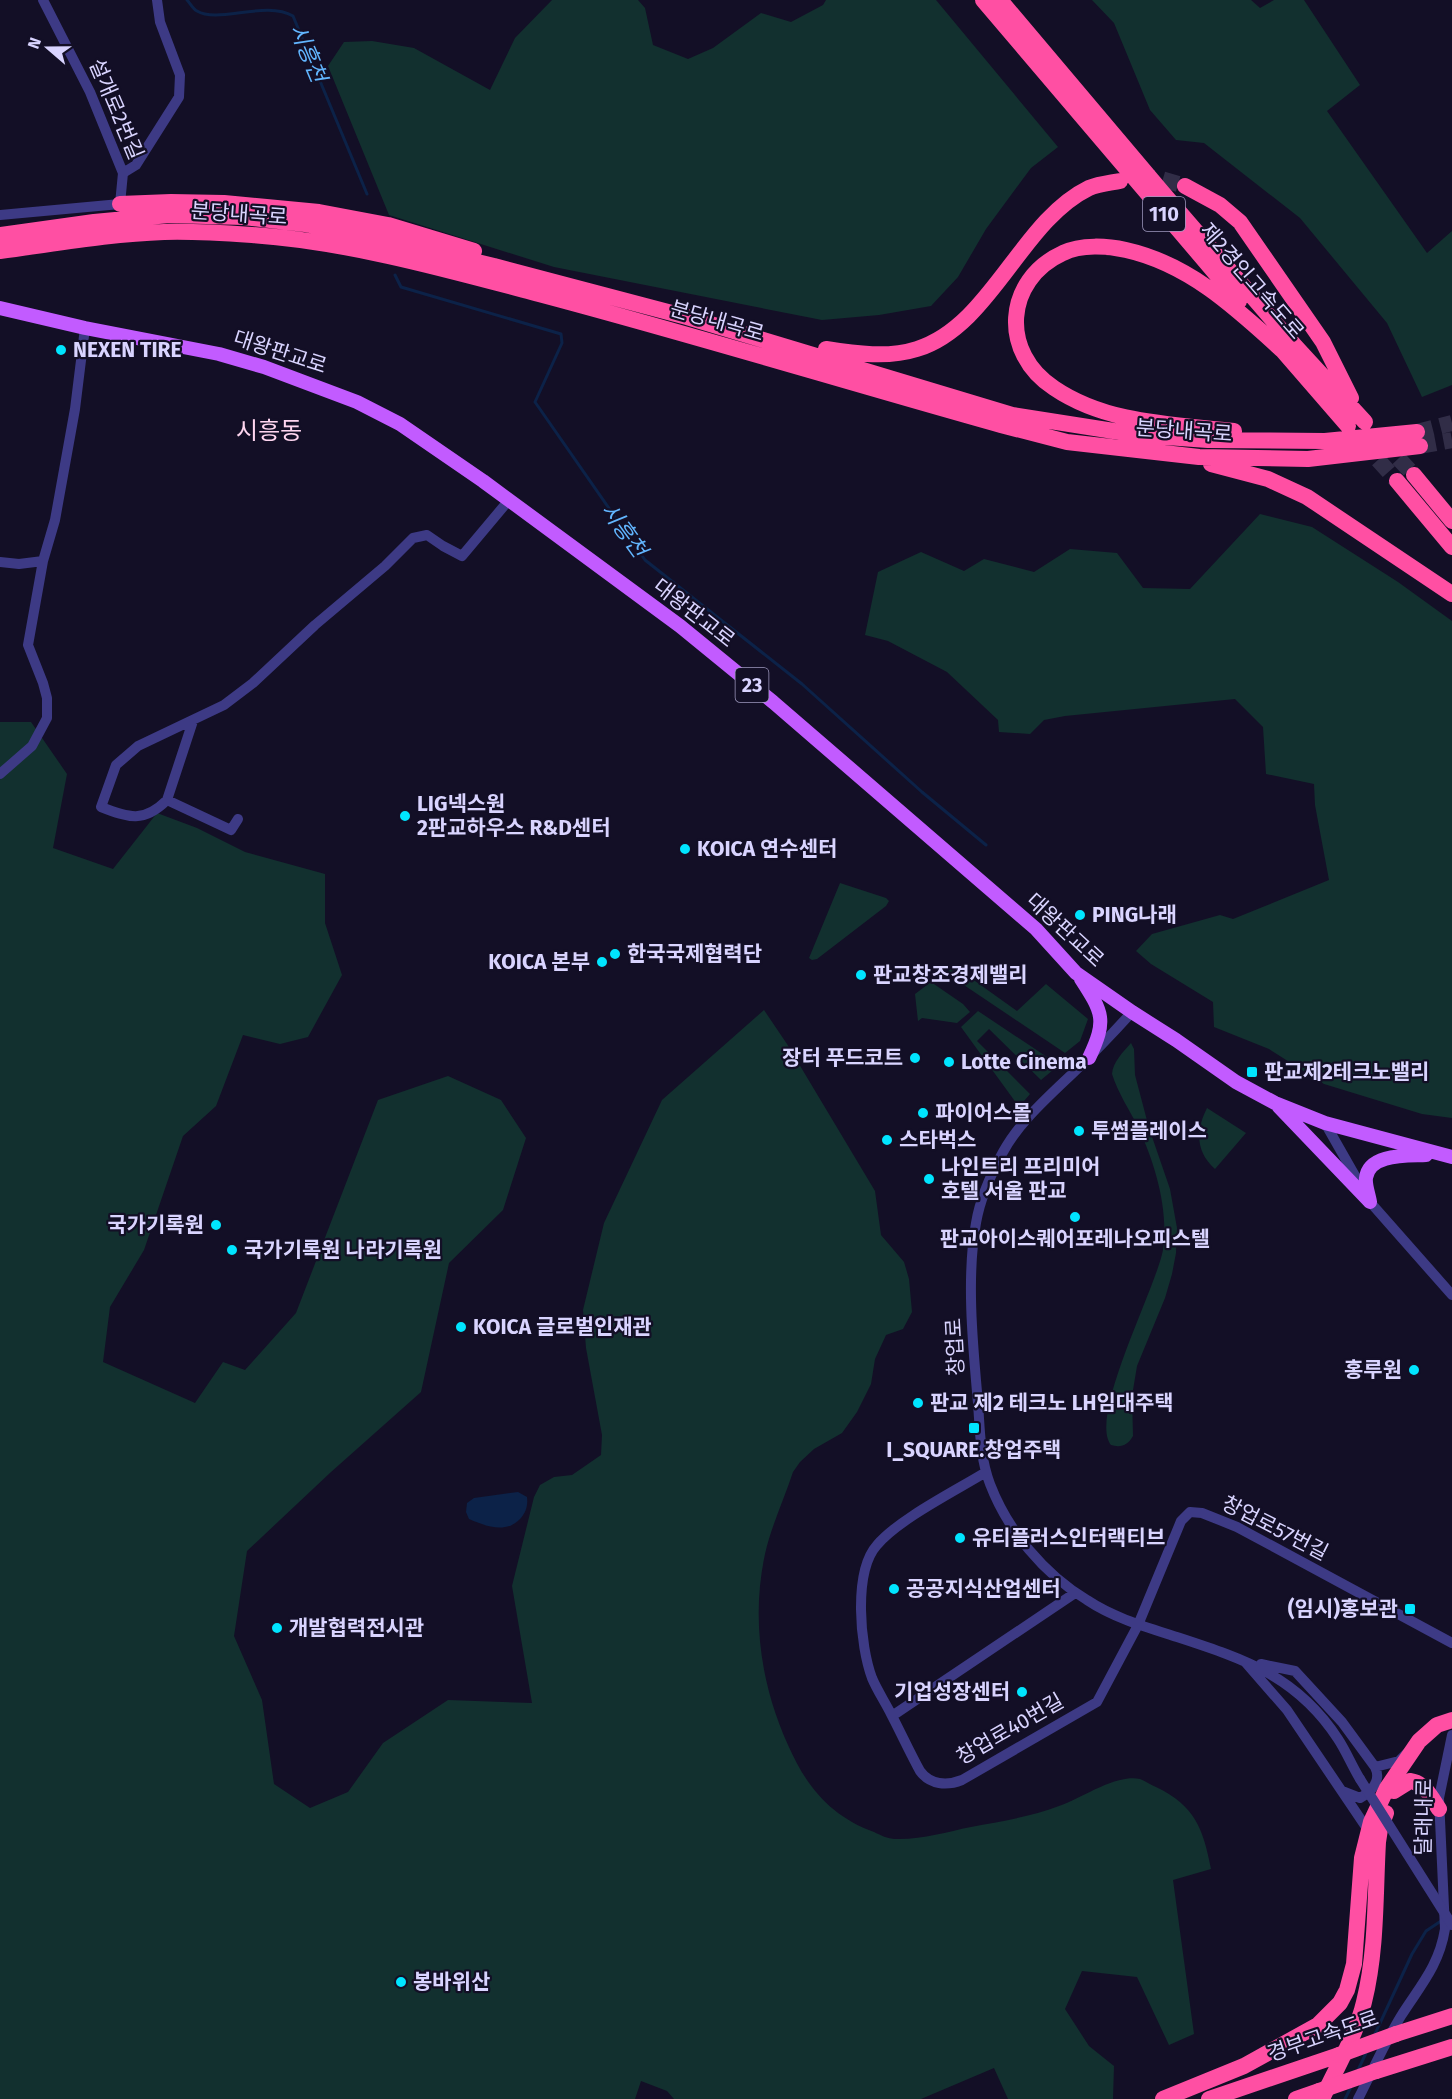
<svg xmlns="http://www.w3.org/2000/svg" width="1452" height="2099" font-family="'Fira Sans','Noto Sans KR',sans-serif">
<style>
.green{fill:#12302f}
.water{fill:#0c2248}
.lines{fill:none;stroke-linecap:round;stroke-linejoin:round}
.stream{stroke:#0c2248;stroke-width:3}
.highway-tunnel{stroke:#312d47;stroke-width:16;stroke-dasharray:16 8;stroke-linecap:butt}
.minor{stroke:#3d3a85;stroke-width:10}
.major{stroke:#c25bff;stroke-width:14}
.highway{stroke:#ff4fa3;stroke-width:16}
.minor-bridge{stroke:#3d3a85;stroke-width:10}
.highway-bridge{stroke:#ff4fa3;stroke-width:16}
.poi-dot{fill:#00e5ff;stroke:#130f26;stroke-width:2}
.labels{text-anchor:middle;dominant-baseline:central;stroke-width:4.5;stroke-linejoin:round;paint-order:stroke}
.shield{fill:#130f26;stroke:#9e99be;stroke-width:1.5}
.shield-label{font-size:20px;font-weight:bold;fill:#d9d4ff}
.street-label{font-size:21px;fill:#d9d4ff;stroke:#130f26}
.poi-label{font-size:21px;font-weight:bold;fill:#d9d4ff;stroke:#130f26;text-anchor:start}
.water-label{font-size:22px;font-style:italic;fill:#62b6ff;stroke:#130f26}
.quarter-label{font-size:24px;fill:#ffd6f0;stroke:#130f26}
</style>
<rect width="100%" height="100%" fill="#130f26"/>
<path class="green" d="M552,0H638L645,8L653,45L688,59L713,48L761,13L791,22L823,5L826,0H936L1058,147L1031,168L986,229L958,277L931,306L879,315L822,320L554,267L389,215L328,66L344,42L372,41L414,48L490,90L515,38Z
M1092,0H1251L1260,8L1274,0H1304L1360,85L1327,111L1427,253L1452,231V385L1422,397L1387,323L1300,218L1204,143L1176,140L1150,110L1114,23Z
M1260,514L1312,527L1398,582L1452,621V1118L1422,1114L1324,1084L1269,1049L1214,1027L1213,1002L1151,964L1136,951L1152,934L1220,915L1233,919L1329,880L1315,805L1314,784L1266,774L1263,727L1235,699L1065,716L1044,720L1030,734L999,732L998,720L947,672L888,641L865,635L878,572L921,552L964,571L984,559L1034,572L1070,549L1117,553L1143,588L1190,589Z
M0,722H31L67,774L53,848L113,869L157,813L197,828L245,852L325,874V923L342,975L308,1037L280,1044L243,1035L216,1106L183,1136L144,1250L110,1307L103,1362L195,1403L223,1362L245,1370L296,1313L378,1100L448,1076L501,1100L526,1138L503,1210L449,1263L421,1392L331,1472L247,1551L234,1636L262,1700L274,1784L310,1808L348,1792L383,1743L448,1700L532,1703L512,1586L534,1497L540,1485L554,1477L572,1475L601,1455L602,1435L586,1348L583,1310L604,1223L662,1100L764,1010L787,1044L875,1191L881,1235L904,1262L909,1279L912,1312L903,1329L886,1335L875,1359L871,1384L857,1412L842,1433L814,1449L800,1462L793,1472C784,1499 771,1527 765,1554C751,1619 761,1685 788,1745C806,1786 830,1816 874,1832C880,1835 888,1839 895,1839C921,1840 946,1832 971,1827C1001,1821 1031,1817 1059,1806C1083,1798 1115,1774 1140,1779C1145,1781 1151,1785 1156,1787C1195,1806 1203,1828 1211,1869L1173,1880L1194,2034L1169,2045L1137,1977L1082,1971L1065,2009L1089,2046L1114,2066L1113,2099H1008L994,2068L921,2099H674L667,2091L641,2081L635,2099H0Z
M840,883L886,898L889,901L886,906L817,959L812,960L809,958Z
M954,966L1017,1011L1046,984L1088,1019L1080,1041L1065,1053L946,973Z
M931,982L963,1004L970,1012L957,1023L922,1018L918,1021L915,994Z
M978,1011L1059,1065L1041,1080L989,1029L977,1041L1030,1094L1019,1107L961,1027Z
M1131,1043L1134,1049L1135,1075L1149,1128L1170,1189L1177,1228L1176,1253L1172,1274L1165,1298L1137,1366L1132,1396L1133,1436C1128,1445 1121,1448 1111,1445C1088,1417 1156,1288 1163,1250C1169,1210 1155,1163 1138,1127C1129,1109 1118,1093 1112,1074C1113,1062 1123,1052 1131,1043Z
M1207,1108L1246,1133L1215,1169C1195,1151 1196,1130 1207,1108Z"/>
<path class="water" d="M518,1492L527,1497C528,1506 526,1512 520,1519C506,1534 485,1526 469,1519L466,1512L467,1503L474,1498Z"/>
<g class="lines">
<path class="stream" d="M187,0C190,3 193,9 197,11C218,24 266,0 293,16L367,194
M395,275L401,287L561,334L562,343L535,402L645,560L802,684L922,792L986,845
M1375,2034L1412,1954L1426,1931L1441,1921
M1358,2070L1367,2051
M1345,2099L1351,2087"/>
<path class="highway-tunnel" d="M1139,178H1158L1185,186
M1417,432L1452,423
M1382,441L1414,475
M1362,442L1397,481
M1420,446L1452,440"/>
<path class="minor" d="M123,173L136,165L179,97L180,75L160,22L157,0
M0,215L120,204L123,173L90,92L43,0
M0,562L19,564L43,561
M0,774L32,746L47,718V698L43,683L28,645L43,561L55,520L75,409L85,328
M167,800L193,721
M238,819L231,830L167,800C144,823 129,818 101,807L116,765L138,746L224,705L253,683L315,625L385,566L413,538L427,535L443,546L462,556L509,500
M1132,1012C1113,1033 1095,1052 1075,1071C1049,1096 1020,1121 1003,1152C991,1174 980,1199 976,1223C966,1278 973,1347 978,1403C980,1430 980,1458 990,1484C1008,1531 1044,1574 1087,1600C1114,1618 1146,1627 1177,1637C1244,1659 1297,1676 1338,1739C1346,1751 1352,1766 1360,1779
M1325,1123L1370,1202L1452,1295
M986,1472C955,1491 899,1519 877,1545C853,1572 860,1646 872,1678C877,1690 885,1702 891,1714C901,1733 910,1753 920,1771C930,1785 947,1786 962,1780L1097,1702L1138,1625L1181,1521L1190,1512L1202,1513L1237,1527L1452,1643
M1246,1663L1287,1710L1368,1830
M1261,1664L1295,1671L1342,1722L1375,1767L1399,1761L1406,1754
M892,1716L1075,1593
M1342,1791L1360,1798C1371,1792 1382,1781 1375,1767
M1358,2099C1372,2072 1385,2042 1401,2016C1420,1986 1439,1966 1445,1929L1439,1798L1452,1735"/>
<path class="major" d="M0,308L85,328L219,354L264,367L357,402L400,424L483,481L680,626L773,702L1036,929L1076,973L1132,1012L1176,1040L1236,1082L1275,1103L1325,1123L1452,1157
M1081,979C1103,1013 1107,1020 1089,1058
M1279,1107L1370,1202
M1370,1202C1369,1195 1365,1185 1366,1178C1369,1153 1408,1156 1426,1155"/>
<path class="highway" d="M983,0L1239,301
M1000,0L1162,192L1296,347L1365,422
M1185,186L1220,205L1240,222L1323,342L1351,398
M120,204L171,202L224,203L319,212L388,225L474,251
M0,235L94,222L169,215L244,217L305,224L389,241L494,266L687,317L1012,415L1139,435L1208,440L1325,441L1417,432
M0,251C54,244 109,234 164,232C193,231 223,233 252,235C345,241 449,270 539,294C694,335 847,382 1001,425L1067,442L1199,457L1308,459L1420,446
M1276,343L1348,426
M826,349C856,354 889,358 917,349C991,326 1021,221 1089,188C1099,184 1110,183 1120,181
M1234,431C1173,424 1107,424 1054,388C1000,353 1004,280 1063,253C1081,244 1108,246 1126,250C1189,264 1236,308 1282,350
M1211,464L1268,479L1307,497L1452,594
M1414,475L1452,521
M1397,481L1452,547
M1394,1791L1410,1781C1425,1783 1431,1797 1439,1809
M1396,2034L1452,2016
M1376,2071L1452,2047
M1163,2099L1244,2066L1318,2025L1340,2003L1347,1990L1354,1964L1362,1858L1371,1822L1387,1788L1419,1741L1437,1725L1452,1720
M1209,2099L1339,2055
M1296,2099L1319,2091
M1322,2099C1336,2068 1356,2036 1364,2002C1377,1950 1375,1895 1378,1842L1380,1829L1386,1813"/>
<path class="minor-bridge" d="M1360,1779L1452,1925"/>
<path class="highway-bridge" d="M1339,2055L1396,2034
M1319,2091L1376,2071"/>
</g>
<g class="poi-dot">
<circle cx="61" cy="350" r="6"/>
<circle cx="405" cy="816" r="6"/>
<circle cx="685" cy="849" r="6"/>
<circle cx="1080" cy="915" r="6"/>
<circle cx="615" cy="954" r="6"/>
<circle cx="602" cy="962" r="6"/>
<circle cx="861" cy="975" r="6"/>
<circle cx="915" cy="1058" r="6"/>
<circle cx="949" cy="1062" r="6"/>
<rect x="1246" y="1066" width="12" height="12" rx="3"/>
<circle cx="923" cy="1113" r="6"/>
<circle cx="1079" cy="1131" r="6"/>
<circle cx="887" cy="1140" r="6"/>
<circle cx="929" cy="1179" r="6"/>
<circle cx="1075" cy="1217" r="6"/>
<circle cx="216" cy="1225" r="6"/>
<circle cx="232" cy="1250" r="6"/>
<circle cx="461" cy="1327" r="6"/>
<circle cx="1414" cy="1370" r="6"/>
<circle cx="918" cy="1403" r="6"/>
<rect x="968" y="1422" width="12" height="12" rx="3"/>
<circle cx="960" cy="1538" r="6"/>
<circle cx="894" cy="1589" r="6"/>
<rect x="1404" y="1603" width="12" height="12" rx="3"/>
<circle cx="277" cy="1628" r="6"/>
<circle cx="1022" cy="1692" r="6"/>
<circle cx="401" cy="1982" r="6"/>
</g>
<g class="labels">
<g class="shield">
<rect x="1143" y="197" width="42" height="34" rx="4.5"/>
<rect x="735.5" y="668" width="33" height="34" rx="4.5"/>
</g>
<g class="shield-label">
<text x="1164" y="214">110</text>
<text x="752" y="685">23</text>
</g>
<g class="street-label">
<text transform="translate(116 109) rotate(67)">설개로2번길</text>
<text transform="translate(239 214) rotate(4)">분당내곡로</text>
<text transform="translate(1252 281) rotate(49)">제2경인고속도로</text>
<text transform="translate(717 321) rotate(16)">분당내곡로</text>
<text transform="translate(280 352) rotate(18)">대왕판교로</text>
<text transform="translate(1184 431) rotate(4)">분당내곡로</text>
<text transform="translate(694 613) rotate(38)">대왕판교로</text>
<text transform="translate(1065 930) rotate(43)">대왕판교로</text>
<text transform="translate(955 1347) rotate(-93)">창업로</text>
<text transform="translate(1275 1528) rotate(27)">창업로57번길</text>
<text transform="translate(1010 1729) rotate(-30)">창업로40번길</text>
<text transform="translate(1424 1817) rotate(-89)">달래내로</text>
<text transform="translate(1323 2036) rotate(-19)">경부고속도로</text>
</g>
<g class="poi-label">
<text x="73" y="350">NEXEN TIRE</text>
<text x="417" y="804">LIG넥스원<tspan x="417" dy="24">2판교하우스 R&amp;D센터</tspan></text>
<text x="697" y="849">KOICA 연수센터</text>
<text x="1092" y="915">PING나래</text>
<text x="627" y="954">한국국제협력단</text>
<text x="590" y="962" text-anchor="end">KOICA 본부</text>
<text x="873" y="975">판교창조경제밸리</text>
<text x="903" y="1058" text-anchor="end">장터 푸드코트</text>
<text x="961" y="1062">Lotte Cinema</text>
<text x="1264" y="1072">판교제2테크노밸리</text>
<text x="935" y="1113">파이어스몰</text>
<text x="1091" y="1131">투썸플레이스</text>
<text x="899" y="1140">스타벅스</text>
<text x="941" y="1167">나인트리 프리미어<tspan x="941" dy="24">호텔 서울 판교</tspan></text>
<text x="204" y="1225" text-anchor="end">국가기록원</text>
<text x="1075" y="1239" text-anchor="middle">판교아이스퀘어포레나오피스텔</text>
<text x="244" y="1250">국가기록원 나라기록원</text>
<text x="473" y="1327">KOICA 글로벌인재관</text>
<text x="1402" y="1370" text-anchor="end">홍루원</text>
<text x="930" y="1403">판교 제2 테크노 LH임대주택</text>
<text x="974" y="1450" text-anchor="middle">I_SQUARE.창업주택</text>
<text x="972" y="1538">유티플러스인터랙티브</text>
<text x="906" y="1589">공공지식산업센터</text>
<text x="1398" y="1609" text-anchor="end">(임시)홍보관</text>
<text x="289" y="1628">개발협력전시관</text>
<text x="1010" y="1692" text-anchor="end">기업성장센터</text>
<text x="413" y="1982">봉바위산</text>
</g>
<g class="water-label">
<text transform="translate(308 53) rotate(67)">시흥천</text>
<text transform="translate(624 530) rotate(54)">시흥천</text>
</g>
<g class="quarter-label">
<text x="269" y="431">시흥동</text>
</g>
</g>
<g transform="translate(48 48) rotate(290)" stroke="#130f26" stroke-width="4.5" paint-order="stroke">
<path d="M0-4.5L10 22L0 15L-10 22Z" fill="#d9d4ff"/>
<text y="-9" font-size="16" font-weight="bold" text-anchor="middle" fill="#d9d4ff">N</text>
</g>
</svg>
